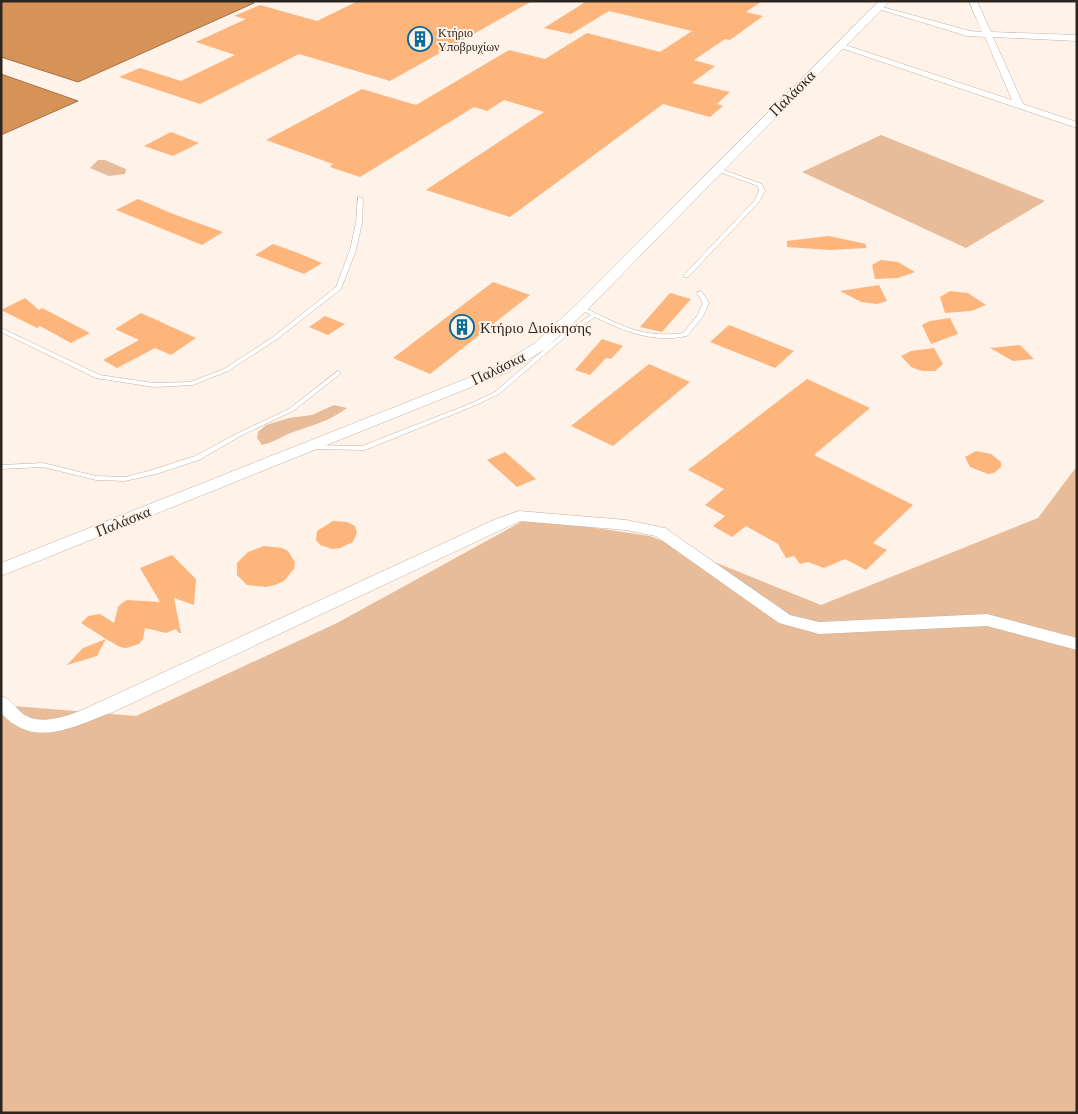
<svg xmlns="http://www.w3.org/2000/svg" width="1078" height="1114" font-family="Lora,serif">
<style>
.green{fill:#e8bc99}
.water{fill:#d79258;stroke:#a47247}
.building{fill:#feb57b}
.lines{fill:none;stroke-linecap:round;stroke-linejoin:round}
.service-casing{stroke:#c4b2a4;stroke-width:1}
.minor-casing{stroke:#c4b2a4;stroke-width:1}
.tertiary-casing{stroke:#c4b2a4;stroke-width:1}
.service{fill:#fff;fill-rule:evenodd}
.minor{fill:#fff;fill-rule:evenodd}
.tertiary{fill:#fff;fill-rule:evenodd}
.labels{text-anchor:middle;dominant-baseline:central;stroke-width:4;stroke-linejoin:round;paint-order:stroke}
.far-poi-label{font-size:12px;fill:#2d2620;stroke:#fef2e9;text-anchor:start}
.street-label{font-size:15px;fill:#2d2620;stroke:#fef2e9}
.poi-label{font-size:15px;fill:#2d2620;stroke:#fef2e9;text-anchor:start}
</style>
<rect width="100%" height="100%" fill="#fef2e9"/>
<path class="green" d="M881,135L1045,201L966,248L802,172Z
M98,160H105L126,169L125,174L109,176L90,168Z
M334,405L347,408C329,422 309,426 288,434C279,438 272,443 262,445L257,438L258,432L266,425L289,418L312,415Z
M1077,466V1113H1V705L136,716L337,623L528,518L650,536L821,605L1038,518Z"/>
<path class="water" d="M1,1H249L254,3L78,82L1,57Z
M1,74L78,101L1,135Z"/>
<path class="building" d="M358,1H532L390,81L299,54L200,104L119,77L140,68L181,81L235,55L196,42L246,19L234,16L260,5L317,21Z
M587,1H762L746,12L763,16L730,40L725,39L694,60L715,66L692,83L730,92L717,104L723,106L710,117L663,104L510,217L426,190L544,112L504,100L487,111L474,107L360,177L330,167L333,164L266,140L362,89L416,105L509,50L545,59L587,33L660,52L692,31L609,11L571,34L544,28Z
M171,132L199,143L173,156L144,146Z
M138,199L173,214L223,232L202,245L116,210Z
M829,236L866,244V248L830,250L787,247V241Z
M273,244L298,253L322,263L304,274L255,255Z
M881,260L898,262L915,272L898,278L875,279L872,265Z
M493,282L530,295L430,374L393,358Z
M879,285L887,301L877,304L861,302L840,291Z
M950,291L968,293L986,305L971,311L945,313L940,297Z
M670,293L691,299L662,332L640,327Z
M25,298L39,310L42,308L90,333L71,343L40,326L37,328L1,310Z
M141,313L196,338L171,355L155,348L117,368L103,360L139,340L115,329Z
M325,316L345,324L328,335L309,327Z
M950,318L958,334L931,344L922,325L930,321Z
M729,325L794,351L775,368L710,342Z
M602,339L623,346L611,359L606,358L590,375L575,370Z
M1020,345L1034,359L1013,361L990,348Z
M934,348L943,364L935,371H922L911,367L901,356L911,351Z
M649,364L690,382L613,446L571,426Z
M807,379L870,408L814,455L913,505L873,543L887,550L866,570L845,559L824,568L808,562L800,564L794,556L786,558L778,544L746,526L732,537L713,526L725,516L705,505L724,489L688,470Z
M976,451L991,454L1001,462V467L994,473L988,474L970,467L965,457Z
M505,452L536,479L517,487L487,460Z
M333,521L347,522L355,526L357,533L353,542L340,548L332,549L320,545L316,540L317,531Z
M264,546L282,548L288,551L295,562L294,569L284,581L275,585L266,587L247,585L237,575V563L248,552Z
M172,555L196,579L194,605L174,598L181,633H179L176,629L166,633L145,628L143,639L139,644L126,648L120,647L106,639L97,656L67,665L83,648L106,639L81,623L88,616L100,614L114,623L118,607L122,603L127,600L160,602L140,568Z"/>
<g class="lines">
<defs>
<path id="service" d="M714,168H718L762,184L765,191L759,202L688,277H684V275L755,200L759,191L758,186L714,170Z
M358,197L363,198L362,223L356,250L341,289L277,339L228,371L193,385L154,387L96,378L1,332V328L100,375L154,383L190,382L224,369L273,337L336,287L350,250L356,223Z
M700,291L702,292L709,303L703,316L687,336C654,343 625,332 595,317L565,337L499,394L476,405L365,450L311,449L308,447L311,445L362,446L472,403L495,392L561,335L591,315L579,309V307H583C618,324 642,339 683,333L697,316L703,303L697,293Z
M338,371L340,372V374L293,411L242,435L199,460L156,474L125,481L96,480L43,467L1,469V465L43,463L96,476L125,477L152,470L195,456L238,433L289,409Z"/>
<path id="minor" d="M969,1H977L991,32L1077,35V41L993,37L1023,104L1077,122V128L835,46L842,44L1012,100L985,37L967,36L875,8L879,6L970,31L982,32Z
M519,511L626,520L665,528L790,615L819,622L987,614L1077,638V650L987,626L819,634L779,623L656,536L626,530L520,521L113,712C75,726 34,750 1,713V696C11,699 15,707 22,713C38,726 63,717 80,711L496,519Z"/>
<path id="tertiary" d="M879,1H890L586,311L545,349L506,373L1,576V563L496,367L535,343L576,305Z"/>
</defs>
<use href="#service" class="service-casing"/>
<use href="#minor" class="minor-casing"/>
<use href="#tertiary" class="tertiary-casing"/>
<use href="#service" class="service"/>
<use href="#minor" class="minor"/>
<use href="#tertiary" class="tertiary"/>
</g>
<defs>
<symbol id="building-ring" viewBox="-11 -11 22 22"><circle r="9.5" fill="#fef2e9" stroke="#086b99" stroke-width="1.5"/><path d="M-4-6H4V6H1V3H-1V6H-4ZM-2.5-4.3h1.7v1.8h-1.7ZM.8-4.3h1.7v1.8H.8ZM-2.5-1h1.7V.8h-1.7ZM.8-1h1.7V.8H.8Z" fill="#086b99"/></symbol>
</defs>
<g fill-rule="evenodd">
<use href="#building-ring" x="406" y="25" width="28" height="28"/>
<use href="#building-ring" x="448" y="313" width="28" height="28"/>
</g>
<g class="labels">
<g class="far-poi-label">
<text x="438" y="32">Κτήριο<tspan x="438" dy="14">Υποβρυχίων</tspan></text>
</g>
<g class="street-label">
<text transform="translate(792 93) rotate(-45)">Παλάσκα</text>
<text transform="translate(498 368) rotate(-26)">Παλάσκα</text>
<text transform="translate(123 521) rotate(-22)">Παλάσκα</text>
</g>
<g class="poi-label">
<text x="480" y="327">Κτήριο Διοίκησης</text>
</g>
</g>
<rect width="1078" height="1114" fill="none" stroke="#2d2620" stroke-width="5"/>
</svg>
